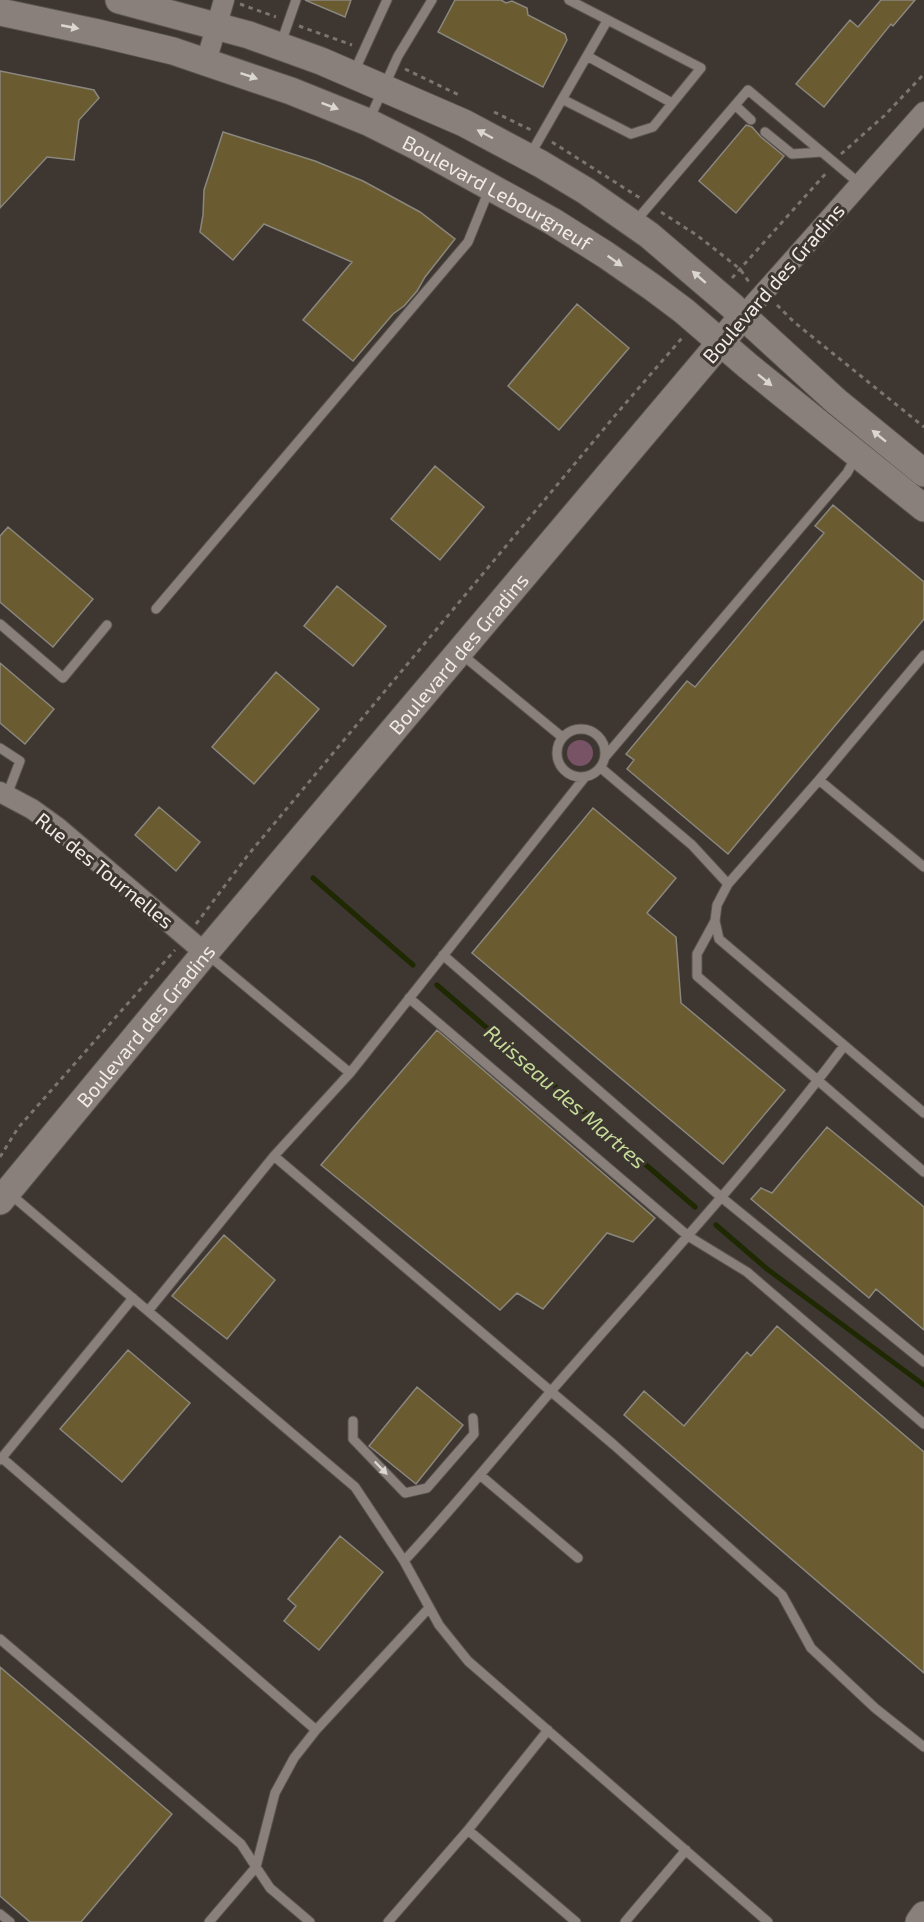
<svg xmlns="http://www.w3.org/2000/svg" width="924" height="1922" font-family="'Exo 2',sans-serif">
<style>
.green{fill:#775365}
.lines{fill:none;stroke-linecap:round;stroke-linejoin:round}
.stream{stroke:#1e2901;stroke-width:5}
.building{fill:#6a5b31;stroke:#8a877f;stroke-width:1.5}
.lane-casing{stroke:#59534f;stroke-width:11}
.street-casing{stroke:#59534f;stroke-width:22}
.secondary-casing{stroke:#59534f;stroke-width:29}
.path{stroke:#7b7570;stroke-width:3;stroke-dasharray:4.5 4.5;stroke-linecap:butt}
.lane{stroke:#89807b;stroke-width:9}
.street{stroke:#89807b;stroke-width:20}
.secondary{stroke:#89807b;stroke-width:27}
.oneway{fill:#dbd6d2}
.labels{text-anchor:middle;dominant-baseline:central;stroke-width:6;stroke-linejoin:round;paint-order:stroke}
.street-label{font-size:20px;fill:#f0ebe8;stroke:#3d3631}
.water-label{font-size:21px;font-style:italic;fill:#c6dc99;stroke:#3d3631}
</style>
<rect width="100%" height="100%" fill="#3d3631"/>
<path class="green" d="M567 753a13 13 0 1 1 26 0a13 13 0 1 1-26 0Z"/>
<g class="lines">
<path class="stream" d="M313,878L413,965
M437,985L695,1207
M716,1225L767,1269L924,1385"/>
</g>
<path class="building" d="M305,0H351L345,17Z
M455,0H501L506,3L512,1L527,8L528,15L565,34L567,40L543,87L438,32Z
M881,0H915L893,26L891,24L824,107L796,84L850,20L858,27Z
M0,71L94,90L99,98L79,120L74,160L47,157L0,208Z
M746,125L752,127L761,137L784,156L736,213L699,181Z
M223,132L315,161L363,181L420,212L455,239L425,277L417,291L404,306L393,314L353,361L303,320L352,262L264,224L233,260L200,232L203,215L204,190Z
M577,304L629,348L559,430L508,386Z
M435,466L484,507L440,560L391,519Z
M833,505L924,582V619L728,854L627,769L634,760L626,754L687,681L695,687L824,533L815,526Z
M8,527L93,599L53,647L0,602V536Z
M337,586L386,626L353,666L304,626Z
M0,663L54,709L25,744L0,723Z
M276,672L319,709L254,784L212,747Z
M159,807L200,842L176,871L135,835Z
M593,808L676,878L647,913L676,937L681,1003L785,1090L723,1164L472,953Z
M437,1030L655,1218L633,1242L607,1233L543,1309L517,1293L500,1310L321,1165Z
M827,1127L924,1207V1330L876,1289L869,1298L751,1199L761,1188L772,1193Z
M224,1235L275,1280L227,1339L172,1296Z
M777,1326L924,1452V1673L624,1415L644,1391L684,1426L747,1352L751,1356Z
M128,1350L190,1403L122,1482L60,1429Z
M417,1387L463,1425L416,1484L369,1446Z
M340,1536L383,1572L319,1650L284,1621L296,1606L288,1599Z
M0,1667L172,1814L81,1922H30L0,1896Z"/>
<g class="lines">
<defs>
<path id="lane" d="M281,43L296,0
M587,56L672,103
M354,72L387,0
M562,99L631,134L653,127L701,68L569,0
M735,105L751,120
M369,120L398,56L432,0
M765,132L792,154L822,152
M530,155L607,21
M634,223L748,90L860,184
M156,609L468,242L489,190
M0,624L63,678L107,625
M460,653L562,737
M924,655L819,780L728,884L717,905L715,921L719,939L924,1113
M557 753a24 24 0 1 1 48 0a24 24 0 1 1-48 0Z
M0,748L20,761L7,795
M605,757L847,473L857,455
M601,768L692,845L728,884
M819,780L924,867
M715,921L697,954V976L924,1172
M207,954L350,1073
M443,955L721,1197L924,1362
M409,998L688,1236L747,1272L924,1424
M274,1156L614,1445L782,1595L811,1648L875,1708L924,1747
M9,1193L355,1487L404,1561L439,1625L468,1661L768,1922
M148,1311L274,1156L350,1073L585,777
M353,1421V1439L405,1493L427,1488L474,1434L473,1418
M2,1458L316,1730
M0,1460L133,1298
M480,1475L578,1558
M404,1561C455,1506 503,1447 553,1389C651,1276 754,1166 844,1046
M0,1639L241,1844L256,1867L209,1922
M468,1830L576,1922
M0,1914L10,1922
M310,1922L270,1888L256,1867L275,1793L294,1758L316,1730L429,1608
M388,1922L468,1830L548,1730
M625,1922L686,1850"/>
<path id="street" d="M206,62L224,0
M743,316L924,112
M0,792L32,809L57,827L205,953"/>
<g id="secondary">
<path d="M119,0L249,35L321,61L464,123L541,164L586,191L649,235L731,305L836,401L924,473"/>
<path id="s1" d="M0,12L98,33L173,51L291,91L368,122L416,146L552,221L606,255L652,287L684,311L748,366L924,508"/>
<path id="s2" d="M0,1201L205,953L743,316"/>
<path d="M919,1922L924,1915"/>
</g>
</defs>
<use href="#lane" class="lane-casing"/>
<use href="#street" class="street-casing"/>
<use href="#secondary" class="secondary-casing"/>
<path class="path" d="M240,4L276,17
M299,26L352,45
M405,69L461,96
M494,112L531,130
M552,142L640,198
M841,154L884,116L924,74
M661,212L698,236L740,269L749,282
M732,278L828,171
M777,305L794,322L924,427
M196,924L248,855L618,412L682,338
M0,1157L18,1128L175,950"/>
<use href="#lane" class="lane"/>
<use href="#street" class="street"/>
<use href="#secondary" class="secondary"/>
</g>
<defs><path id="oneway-solid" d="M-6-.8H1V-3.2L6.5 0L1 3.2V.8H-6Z" transform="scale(1.5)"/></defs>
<g class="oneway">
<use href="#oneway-solid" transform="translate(70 27) rotate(11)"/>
<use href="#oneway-solid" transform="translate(249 76) rotate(19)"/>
<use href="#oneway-solid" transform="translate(330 106) rotate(21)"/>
<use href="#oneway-solid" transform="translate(485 134) rotate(-152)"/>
<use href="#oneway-solid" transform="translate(615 261) rotate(35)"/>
<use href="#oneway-solid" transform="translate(699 277) rotate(-139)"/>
<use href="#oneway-solid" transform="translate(765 380) rotate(39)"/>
<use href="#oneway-solid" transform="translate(879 436) rotate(-141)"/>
<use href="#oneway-solid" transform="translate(381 1468) rotate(46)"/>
</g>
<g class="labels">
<g class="street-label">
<text stroke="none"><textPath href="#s1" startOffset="532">Boulevard Lebourgneuf</textPath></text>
<text transform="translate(773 283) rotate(-49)">Boulevard des Gradins</text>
<text stroke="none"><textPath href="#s2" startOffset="714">Boulevard des Gradins</textPath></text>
<text transform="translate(105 870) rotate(39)">Rue des Tournelles</text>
<text stroke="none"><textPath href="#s2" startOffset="228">Boulevard des Gradins</textPath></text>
</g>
<g class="water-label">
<text transform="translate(566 1096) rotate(41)">Ruisseau des Martres</text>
</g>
</g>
</svg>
